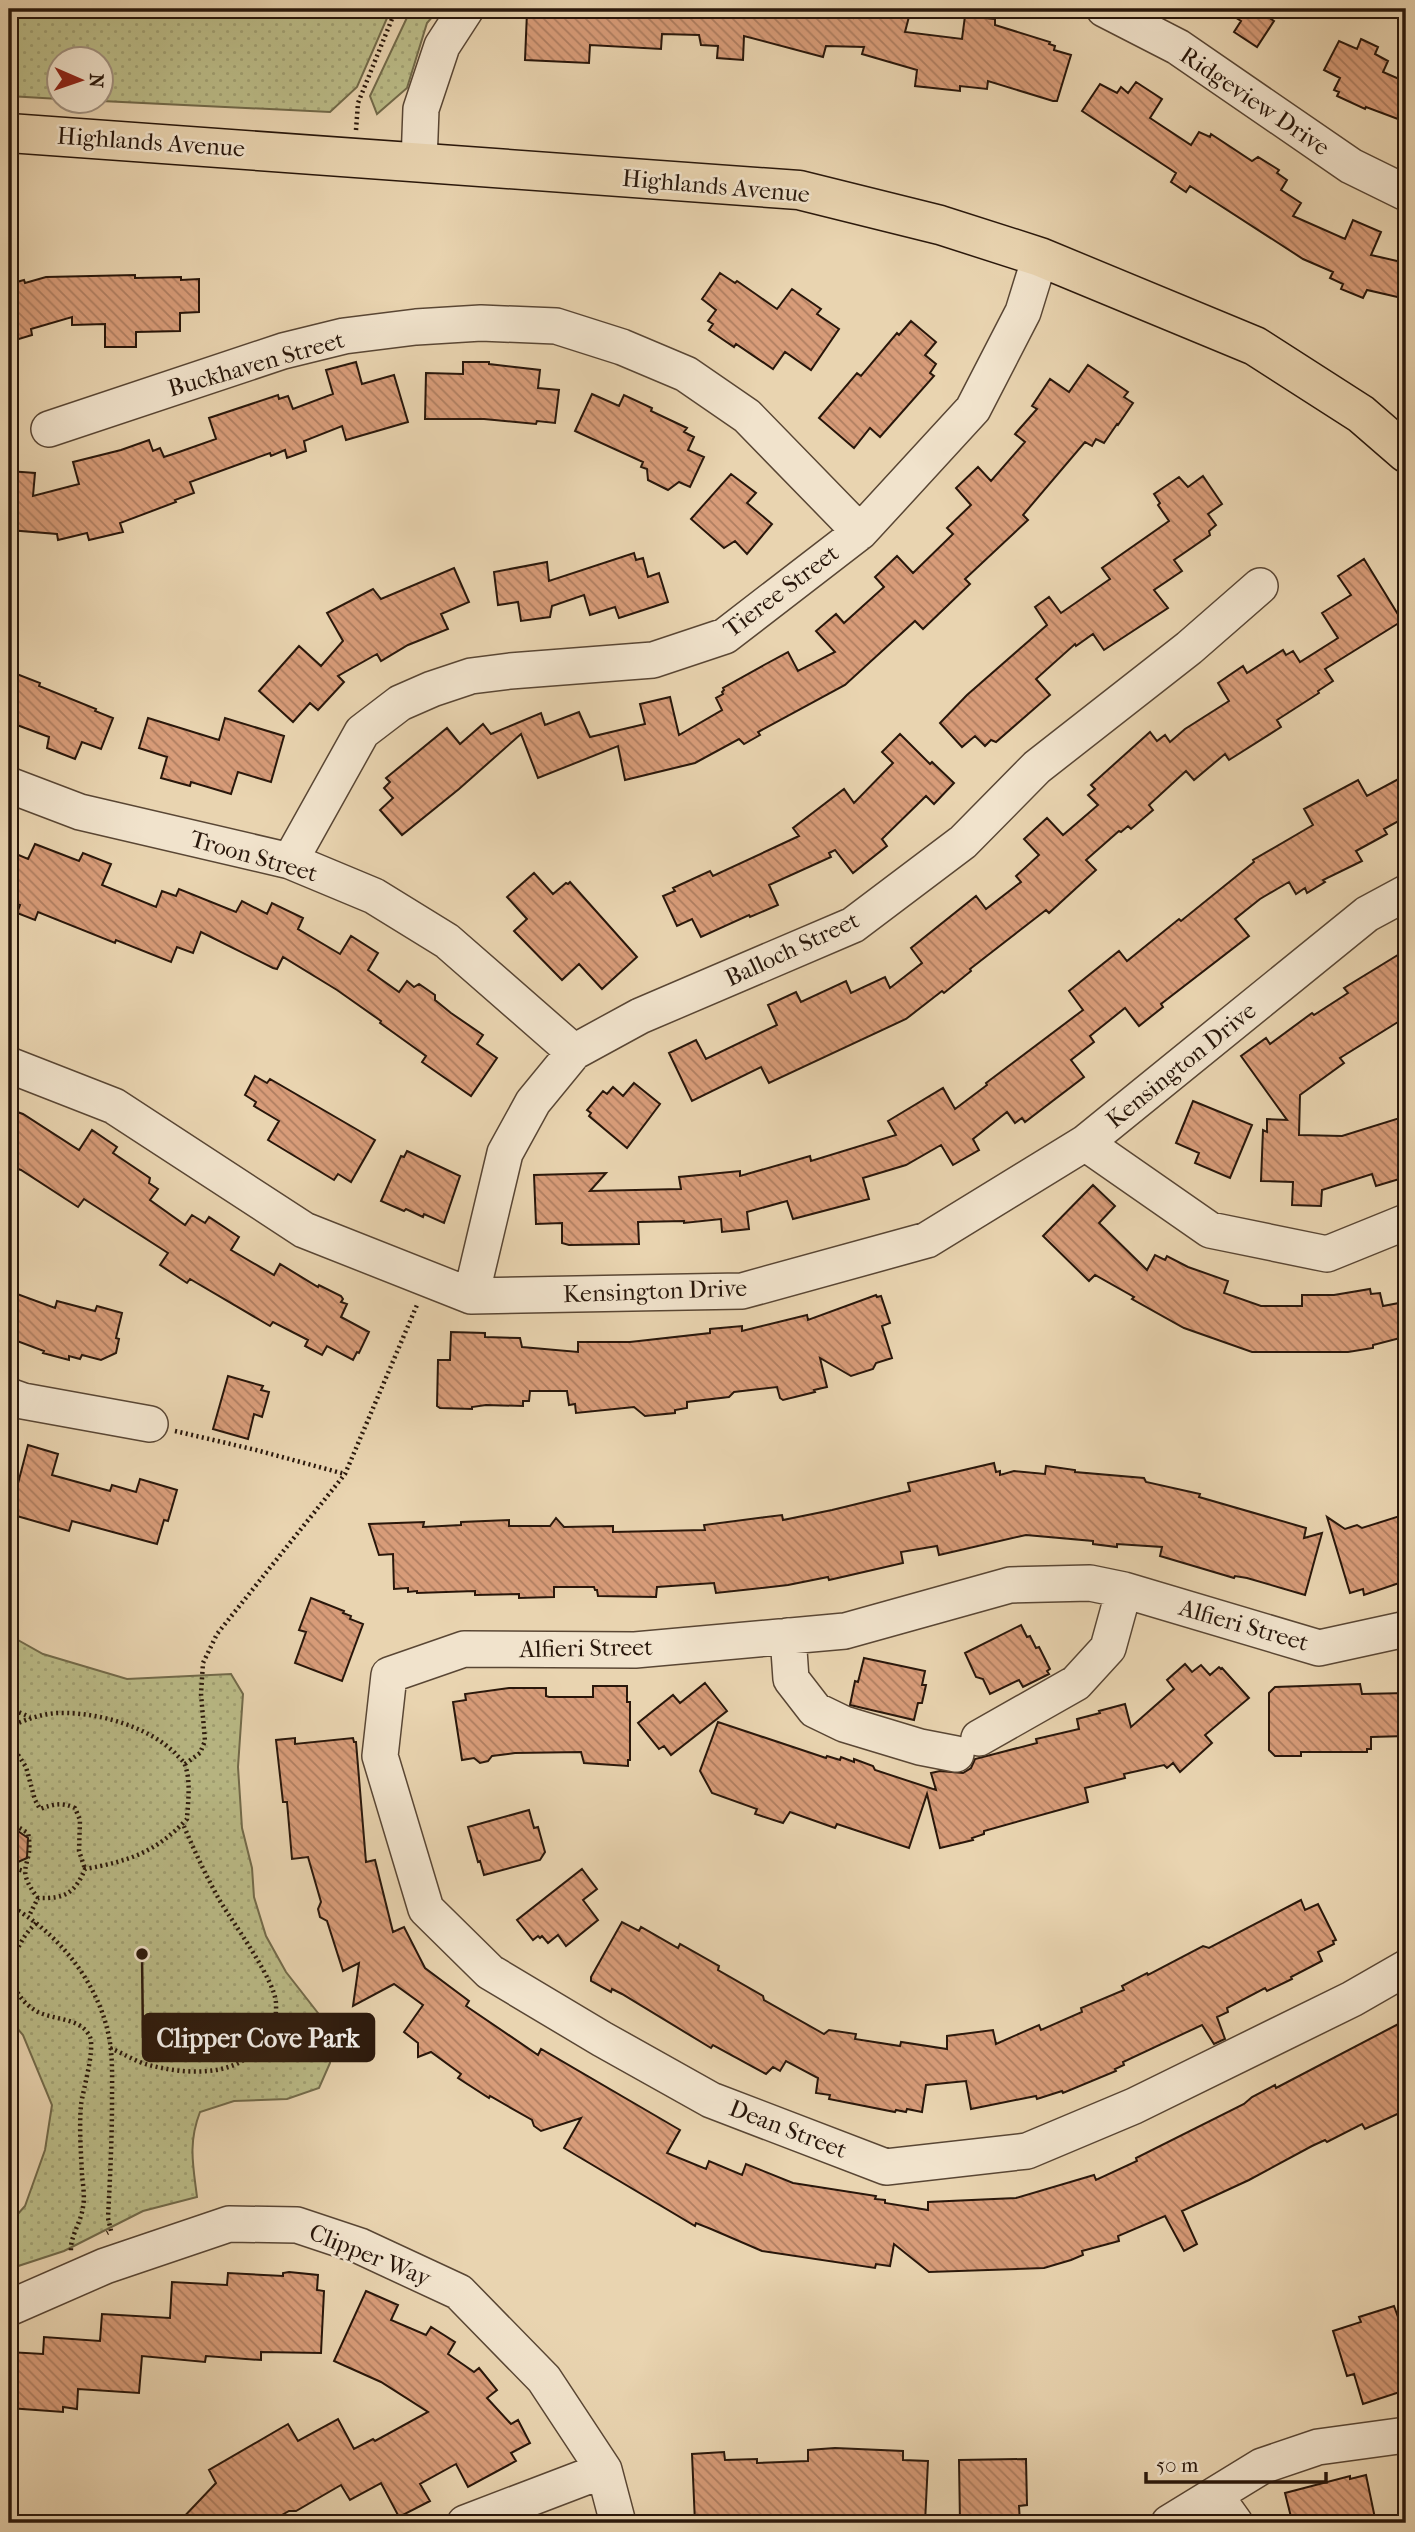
<svg xmlns="http://www.w3.org/2000/svg" width="1415" height="2532" font-family="'IM FELL French Canon',serif">
<style>
.grass{fill:url(#grass-dots);stroke:#726a4a;stroke-width:2}
.building{fill:url(#building-back-hatch);stroke:#29170b;stroke-width:2}
.lines{fill:none;stroke-linecap:round;stroke-linejoin:round}
.minor-casing{stroke:#594634;stroke-width:38}
.major-casing{stroke:#29170b;stroke-width:41}
.path{stroke:#29170b;stroke-width:4.5;stroke-dasharray:2 3.5;stroke-linecap:butt}
.minor{stroke:#f1e3cc;stroke-width:35}
.major{stroke:#e9d4b0;stroke-width:38}
.labels{text-anchor:middle;dominant-baseline:central;stroke-width:5;stroke-linejoin:round;paint-order:stroke}
.street-label{font-size:24px;fill:#29170b;stroke:#f1e3cc}
.leader{fill:none;stroke:#29170b;stroke-width:2.5}
.callout-dot{fill:#29170b;stroke:#f1e3cc;stroke-width:2.5}
.callout{fill:#29170b;stroke:#29170b;stroke-width:2.5}
.callout-label{font-size:26px;text-anchor:middle;font-weight:bold;fill:#fff}
</style>
<defs>
<pattern id="grass-dots" width="8" height="8" patternUnits="userSpaceOnUse" patternTransform="scale(1.75)"><rect width="8" height="8" fill="#bbbc88"/><path d="M2 2h.1M6 6h.1" fill="none" stroke="#a1a174" stroke-width="1.8" stroke-linecap="round"/></pattern>
<pattern id="building-back-hatch" width="6" height="6" patternUnits="userSpaceOnUse" patternTransform="scale(1.75)"><rect width="6" height="6" fill="#d89c79"/><path d="M-1 5l2 2M0 0l6 6M5-1l2 2" fill="none" stroke="#af7e61"/></pattern>
</defs>
<rect width="100%" height="100%" fill="#e9d4b0"/>
<filter id="stains"><feTurbulence type="fractalNoise" baseFrequency=".00286" numOctaves="4"/><feColorMatrix values="0 0 0 0 .2 0 0 0 0 .09 0 0 0 0 .02 0 0 0 .5 -.17"/></filter>
<radialGradient id="worn" r=".72"><stop offset=".6" stop-color="#630" stop-opacity="0"/><stop offset="1" stop-color="#630" stop-opacity=".3"/></radialGradient>
<path class="grass" d="M9,9H391L357,87L330,112L102,101V60H60L59,99L9,96Z
M411,9H439L427,23L407,88L377,114L370,96Z
M9,1635L43,1654L127,1679L231,1674L243,1694L238,1767L242,1828L252,1868L254,1897L266,1936L286,1972L332,2031L330,2063L319,2088L287,2099L234,2101L200,2112C188,2143 193,2165 197,2197L143,2211L64,2251L9,2269V2224L25,2206L45,2150L52,2105L23,2035L9,2019Z"/>
<path class="building" d="M560,9H821L853,18L855,9H911L905,32L962,39L965,16L995,19V25L1050,42L1049,44L1055,46L1054,50L1071,55L1057,101H1053L988,81L987,89L960,86V91L915,86L917,70L862,54L864,47L826,46L823,57L744,36L743,60L717,58L718,46L701,45L699,35L662,34L661,49L590,45L589,63L525,60L527,12L560,13Z
M1222,9H1278L1271,19L1274,21L1257,47L1234,32L1241,21Z
M1361,39L1378,47L1375,54L1388,61L1383,72L1406,82V122L1366,107L1365,109L1337,96L1339,92L1334,90L1340,78L1324,70L1339,41L1357,49Z
M1136,82L1162,99L1150,118L1191,145L1199,132L1210,137L1211,134L1252,161L1258,157L1279,170L1277,173L1287,180L1281,190L1301,203L1293,216L1345,239L1353,220L1381,232L1371,255L1406,263V299L1367,290L1363,298L1341,289L1343,284L1330,278L1333,272L1303,259L1190,186L1186,192L1171,182L1176,173L1082,111L1100,84L1117,93L1121,87L1128,93Z
M720,273L735,283L737,281L777,309L792,289L821,309L817,314L839,329L811,370L785,352L773,369L736,344L734,347L709,330L713,324L708,321L716,310L702,299Z
M135,275V278L181,277V280L199,279V312L180,313V331L136,332V347H105V324L72,325V317L31,329L32,335L9,342V284L24,280L25,283L46,277Z
M911,321L936,342L925,355L936,364L930,373L934,376L880,437L870,428L854,448L819,418L857,373L861,376L897,333L899,335Z
M356,362L362,384L394,375L408,422L346,440L342,426L304,441L306,451L287,458L285,450L271,456L270,453L190,482L194,493L175,500L176,502L120,523L123,532L89,540L87,533L58,540L57,534L9,530V471L35,473L33,496L79,484L73,462L121,450L149,440L153,451L160,448L164,457L179,452L216,439L209,418L278,395L279,399L288,396L293,409L333,394L326,370Z
M463,362H489V364L540,370L538,388L559,390L555,423L537,421L536,424L484,419H425L426,373L463,374Z
M1088,365L1128,392L1124,397L1133,403L1118,425L1117,424L1104,443L1096,439L1092,446L1085,442L1023,515L1028,520L965,579L970,584L923,629L915,621L845,685L758,732L760,735L744,744L739,739L695,763L625,780L618,746L538,778L521,734L459,789L402,835L380,810L393,798L384,788L390,782L386,778L447,728L460,744L483,724L491,734L541,713L545,725L579,712L590,737L645,724L640,704L670,697L679,735L722,710L716,698L723,694L722,692L724,690L723,688L764,665L788,652L798,671L835,652L816,631L836,614L844,623L884,587L875,577L897,556L913,573L953,534L947,528L971,505L956,488L978,467L991,481L1025,442L1015,434L1037,409L1032,406L1050,379L1069,392Z
M592,394L619,406L624,395L652,408L651,411L687,428L684,432L694,437L688,450L704,457L690,487L679,482L668,490L648,480L647,469L641,467L643,462L575,431Z
M731,474L756,493L747,503L772,524L747,554L735,541L724,548L691,519Z
M1203,476L1222,504L1208,514L1216,525L1209,531L1210,535L1174,560L1182,571L1154,590L1168,608L1104,650L1093,634L1076,646L1075,644L1036,679L1050,695L996,742L991,740L985,746L975,736L962,747L940,723L967,695L1047,625L1035,607L1049,597L1061,613L1110,579L1102,568L1169,521L1158,505L1160,503L1154,494L1179,477L1188,487Z
M634,553L636,560L643,558L648,577L659,573L668,602L619,618L615,607L590,615L584,595L552,606L550,617L521,621L518,602L498,605L494,572L547,562L549,581Z
M1364,559L1402,621L1325,669L1333,681L1318,691L1319,693L1277,720L1281,727L1229,760L1225,754L1194,780L1186,771L1149,805L1153,810L1131,829L1128,826L1121,832L1119,831L1086,860L1096,870L1049,913L1046,910L970,969L971,971L944,993L942,991L906,1019L769,1083L761,1067L692,1101L669,1053L696,1040L706,1059L777,1025L768,1005L796,992L801,1002L846,981L851,993L885,977L890,988L922,963L911,948L976,896L986,909L1021,882L1016,876L1039,855L1024,839L1047,818L1063,835L1098,805L1088,795L1095,789L1091,785L1150,732L1157,741L1165,735L1170,742L1185,729L1229,701L1218,683L1243,666L1247,673L1283,650L1286,655L1293,651L1300,662L1338,638L1322,613L1351,595L1338,576Z
M454,568L469,602L441,614L448,629L408,645L381,661L377,654L338,676L344,682L318,710L310,703L293,722L259,691L299,646L321,666L343,641L327,613L373,589L381,599Z
M9,671L40,683L39,686L96,709L95,711L113,718L101,749L82,742L75,759L47,748L49,737L9,722Z
M148,718L219,740L225,718L284,736L271,782L238,772L231,794L191,782L190,786L161,778L167,757L139,748Z
M900,734L930,764L932,762L954,783L934,804L926,796L882,839L887,846L853,873L835,850L829,853L831,857L769,885L778,905L750,917L749,915L701,937L692,919L677,926L663,896L675,891L673,888L710,871L713,876L799,836L793,828L844,789L854,803L893,763L882,752Z
M1406,775V817L1384,829L1387,834L1356,851L1362,861L1323,880L1325,882L1307,893L1305,888L1296,894L1289,882L1260,899L1235,919L1249,936L1161,1004L1163,1007L1139,1026L1125,1008L1090,1036L1094,1042L1071,1060L1084,1077L1025,1122L1022,1118L1015,1123L1007,1112L973,1139L979,1150L953,1165L941,1145L906,1165L863,1178L869,1199L793,1219L787,1201L747,1212L749,1229L722,1232L721,1219L684,1223V1221L638,1222L639,1244L569,1245L562,1243V1223L536,1224L534,1175L606,1173L590,1191L681,1189L679,1177L740,1171V1176L810,1156L811,1161L896,1135L888,1121L943,1088L955,1109L987,1085L986,1083L1083,1010L1069,991L1119,951L1127,961L1179,919L1181,921L1254,862L1253,860L1313,825L1304,809L1358,780L1367,796Z
M35,844L79,861L83,853L111,864L102,885L156,907L162,891L176,896L179,889L236,912L242,901L267,914L272,903L303,918L298,929L340,954L351,936L378,953L368,970L399,992L407,981L414,987L419,984L435,995V1000L451,1013L483,1035L477,1044L497,1058L471,1096L422,1062L426,1056L380,1023L381,1021L337,990L283,957L277,969L273,968L201,932L193,953L177,947L171,962L116,940L115,943L38,912L35,920L17,913L20,905L13,902L16,895L9,892V851L28,859Z
M534,873L553,894L566,883L568,884L570,882L637,957L602,989L579,964L562,980L514,931L527,919L507,897Z
M1406,950V1017L1340,1058L1344,1063L1300,1095L1299,1135L1342,1136L1406,1116V1177L1376,1186L1372,1174L1322,1190L1321,1206L1292,1205L1293,1182L1261,1181L1263,1130L1267,1132V1119L1287,1120L1241,1056L1266,1038L1270,1044L1312,1013L1314,1015L1348,993L1344,988Z
M255,1076L267,1083L270,1079L375,1140L351,1182L338,1174L334,1180L268,1140L279,1121L254,1106L256,1102L245,1095Z
M634,1083L660,1104L627,1148L589,1116L591,1113L587,1110L603,1091L607,1094L613,1087L623,1096Z
M1193,1101L1252,1125L1230,1178L1195,1163L1199,1153L1176,1143Z
M9,1109L23,1114L79,1150L92,1130L117,1147L113,1153L150,1178L149,1183L158,1189L150,1200L185,1225L192,1215L205,1223L209,1217L239,1237L231,1250L274,1275L280,1264L318,1287L319,1285L341,1296L343,1299L341,1302L347,1304L341,1317L369,1332L359,1353L357,1352L353,1360L327,1346L322,1355L305,1346L308,1340L273,1322L270,1326L190,1279L187,1283L160,1265L168,1253L84,1199L78,1207L21,1170L9,1166Z
M407,1151L460,1176L444,1223L424,1214L423,1217L406,1209L404,1211L381,1201L401,1156L404,1157Z
M1093,1185L1115,1206L1099,1223L1147,1270L1155,1255L1165,1260L1167,1256L1188,1267L1228,1281L1224,1293L1261,1306H1302V1295H1334L1370,1289L1371,1294L1380,1293L1383,1306L1399,1303L1404,1337L1373,1345V1348L1348,1352H1252L1184,1328L1132,1299L1134,1297L1095,1275L1089,1281L1043,1236Z
M9,1291L55,1308L57,1301L95,1311L97,1306L122,1313L116,1338L119,1339L116,1353L101,1360L82,1355L80,1359L69,1356V1360L43,1353L44,1351L9,1338Z
M876,1295L877,1297L881,1296L890,1323L882,1326L892,1358L876,1363L873,1369L851,1376L820,1358L827,1387L814,1390L815,1392L783,1400L780,1398L777,1387L734,1392L729,1397L687,1402V1408L675,1410V1413L645,1416L634,1407L576,1413L575,1404L569,1405L567,1391H530L529,1401H523V1406L486,1405L472,1407V1409L440,1408L437,1406L438,1360H450L451,1332L485,1333V1337L520,1338L522,1347L578,1352V1342H630L710,1333V1329L742,1326V1331L807,1315L808,1320Z
M228,1376L263,1386L261,1390L269,1392L262,1417L254,1414L248,1439L213,1429Z
M28,1445L58,1454L52,1475L110,1491L112,1485L136,1492L140,1479L177,1490L168,1521L164,1520L157,1544L72,1521L69,1531L10,1514Z
M994,1463L996,1472L1000,1471V1475L1014,1471L1045,1474L1046,1466L1075,1470V1472L1144,1478L1146,1482L1200,1494L1199,1497L1306,1528L1304,1538L1322,1533L1305,1595L1247,1578L1235,1576L1234,1578L1160,1556L1162,1547L1117,1544V1547L1093,1544V1541L1026,1535L939,1555L937,1546L901,1552L903,1563L829,1580L828,1577L788,1585L716,1593L714,1583L657,1587L656,1597L598,1596L597,1590H595L594,1587H554V1597L519,1598V1594L475,1595V1591L417,1593V1591L408,1592V1588L394,1589L393,1554L379,1555L369,1524L424,1522L423,1527L461,1525V1522L509,1520V1526H550L556,1518L564,1527L613,1526V1532L705,1530L704,1525L782,1515L783,1520L832,1510L910,1491L908,1483Z
M1406,1514V1556L1398,1558L1405,1581L1364,1595L1363,1589L1350,1593L1327,1517L1345,1529L1357,1525L1362,1528Z
M311,1598L344,1611L343,1613L351,1616L350,1619L363,1624L342,1681L295,1663L306,1632L299,1630Z
M1021,1625L1027,1637L1030,1636L1036,1648L1039,1647L1050,1669L1047,1671L1049,1674L1023,1687L1019,1680L990,1694L983,1679L976,1677L965,1653Z
M864,1658L925,1671L922,1685H926L922,1703H918L914,1720L850,1705L855,1681L858,1682Z
M1185,1664L1192,1672L1201,1665L1210,1675L1219,1667L1221,1669L1222,1668L1249,1698L1205,1735L1212,1743L1180,1772L1173,1763L1167,1768L1164,1765L1124,1774L1125,1778L1085,1788L1088,1802L984,1831V1834L972,1838L973,1840L940,1848L927,1794L909,1848L837,1824L835,1828L790,1812L783,1823L755,1814L757,1809L712,1793L700,1771L718,1722L826,1758L827,1756L840,1760L841,1757L854,1762V1759L873,1766L875,1770L936,1790L931,1773L940,1771L963,1773L971,1768L975,1759L1037,1743L1036,1739L1079,1729L1077,1719L1100,1713L1099,1711L1125,1704L1131,1727L1174,1689L1167,1680Z
M705,1683L727,1711L671,1755L664,1746L659,1749L638,1723L673,1695L680,1703Z
M1360,1684L1362,1694L1406,1693V1736L1371,1737V1749H1367V1752H1301V1756H1275L1269,1750V1693L1275,1687Z
M593,1686H627V1702H630V1760H628V1766L584,1763L581,1752L515,1753L492,1756L488,1761L480,1763L474,1758L462,1760L453,1702L466,1700L465,1694L509,1688H546V1696L549,1697H593Z
M295,1738V1744L353,1738L354,1742H356L366,1862L375,1860L393,1932L404,1927L425,1968L469,2001L466,2006L538,2055L541,2049L680,2130L667,2153L706,2169L709,2161L742,2175L746,2164L793,2183L876,2196L875,2199L885,2200V2203L928,2210V2202L1016,2198L1094,2175L1096,2180L1137,2161L1136,2158L1244,2104L1252,2097L1275,2085L1276,2088L1406,2020V2110L1365,2129L1362,2124L1327,2142L1325,2140L1312,2146L1249,2180L1182,2211L1197,2244L1184,2251L1165,2216L1118,2236L1119,2241L1082,2251L1083,2255L1071,2260L1044,2268L929,2272L894,2244L890,2266L876,2264L875,2268L762,2251L711,2229L696,2223L695,2226L564,2148L581,2118L541,2131L534,2126L532,2120L490,2096L489,2098L458,2078L461,2074L431,2052L418,2057V2043L404,2032L423,2005L394,1984L353,2006L359,1963L343,1971L327,1921L320,1917L318,1909L321,1902L308,1857L292,1859L287,1802H283L276,1740Z
M529,1810L534,1828L538,1827L545,1852L540,1860L484,1875L480,1861L478,1862L468,1827Z
M9,1825L28,1838L27,1858L9,1866Z
M582,1869L597,1889L583,1900L598,1920L566,1946L558,1935L548,1943L542,1936L540,1938L538,1936L533,1940L517,1920Z
M1301,1900L1305,1910L1318,1904L1336,1940L1333,1941L1334,1944L1318,1952L1322,1961L1291,1977L1292,1979L1267,1991L1265,1988L1227,2008L1228,2012L1217,2017L1225,2039L1214,2044L1202,2025L1123,2062L1124,2065L1115,2069L1116,2071L1063,2093L1062,2091L1037,2099L1036,2096L971,2109L966,2081L926,2085L922,2112L907,2109L906,2112L896,2110L895,2112L829,2099L830,2095L816,2093L818,2078L786,2061L780,2071L773,2067L766,2074L713,2045L711,2048L622,1994L612,1989L611,1992L591,1981V1977L622,1922L639,1931L641,1927L678,1948L680,1944L719,1966L718,1970L763,1996L764,2000L824,2034L829,2030L856,2034L855,2039L900,2046L901,2042L947,2049V2036L993,2030L996,2044L1039,2025L1041,2030L1082,2012L1081,2008L1124,1990L1122,1986L1147,1973L1148,1975L1203,1946L1209,1948Z
M289,2272L318,2275L317,2290L324,2291L321,2353L261,2352V2360L206,2356L205,2362L142,2356L139,2393L78,2389L77,2409L63,2407V2412L9,2408V2352L43,2354L44,2337L100,2341L102,2314L170,2318L172,2282L227,2285L228,2273L283,2276V2273Z
M366,2291L398,2305L391,2320L426,2335L431,2327L455,2342L448,2354L474,2372L479,2368L497,2390L487,2398L511,2424L518,2420L530,2443L511,2453L516,2461L468,2487L456,2464L420,2484L430,2501L399,2517L381,2483L350,2500L341,2485L296,2511H289L268,2523H178L216,2483L209,2470L288,2424L298,2441L338,2419L354,2449L373,2439L375,2441L428,2412L381,2382L334,2361Z
M1394,2306L1406,2339V2390L1363,2404L1354,2374L1347,2376L1333,2331L1361,2322L1359,2317Z
M835,2448L903,2451V2460L928,2461L925,2523H695L692,2454L724,2452L725,2460L757,2459V2463L808,2461V2450Z
M1026,2459L1027,2505L1019,2506L1020,2523H960L959,2460Z
M1366,2475L1376,2523H1299L1298,2516L1291,2517L1285,2493L1350,2476V2479Z"/>
<g class="lines">
<defs>
<path id="minor" d="M1104,9L1178,47L1351,166L1406,193
M419,162L421,109L442,46L466,9
M49,429L283,351L344,336L416,327L481,323L556,326L622,347L686,374L747,416L860,532
M9,785L80,812L290,861L374,896L447,941L574,1052
M290,861L362,732L400,703L432,689L471,676L510,671L653,660L725,636L860,532L973,409L1023,312L1040,257
M9,1065L114,1106L304,1230L471,1296L742,1291L927,1240L1085,1143L1367,914L1406,893
M1085,1143L1210,1230L1327,1254L1406,1222
M471,1296L505,1153L533,1102L574,1052L640,1016L853,925L963,842L1037,767L1189,648L1260,586
M9,1396L23,1401L150,1424
M1406,1629L1319,1648L1124,1590L1090,1583L1010,1585L845,1631L635,1650L464,1649L389,1675L380,1756L426,1909L490,1972L602,2039L711,2100L886,2167L1027,2151L1134,2106L1352,1999L1406,1968
M788,1636L791,1679L815,1710L844,1724L920,1747L956,1754
M979,1738L1076,1683L1108,1648L1124,1590
M9,2308L105,2266L229,2224L297,2225L360,2246L459,2292L544,2379L604,2470L618,2523
M1215,2495L1235,2523
M465,2523L604,2470
M1169,2523L1262,2466L1318,2447L1406,2435"/>
<path id="major" d="M9,133L799,190L940,225L1040,257L1255,346L1361,414L1406,453"/>
</defs>
<use href="#minor" class="minor-casing"/>
<use href="#major" class="major-casing"/>
<path class="path" d="M356,130L358,103L396,9
M175,1431L256,1450L345,1474
M9,1708L30,1717
M9,1727C27,1719 45,1712 66,1713C103,1714 148,1727 175,1753C178,1757 184,1761 185,1765C191,1781 188,1802 187,1819C156,1852 130,1861 85,1869C75,1893 65,1899 38,1898L29,1916
M9,1741L26,1767L35,1800L40,1809C54,1804 62,1802 75,1808L80,1820L79,1851L85,1869
M185,1764L200,1753L205,1741L201,1694L203,1663L217,1634L345,1474L417,1305
M9,1826L18,1827L28,1833C35,1867 12,1865 38,1898
M9,1867L24,1871
M9,1905C57,1932 98,1981 109,2037C113,2057 112,2080 112,2101C112,2140 110,2179 108,2218L111,2231L107,2233
M36,1923C9,1949 0,1991 38,2012C54,2020 82,2018 90,2037C95,2050 83,2090 81,2105C79,2128 81,2152 82,2175C83,2185 85,2197 83,2207C81,2223 70,2236 71,2251
M110,2048C123,2053 136,2062 149,2065C179,2073 222,2077 248,2057C267,2042 277,2028 276,2004C276,1981 233,1923 220,1901C206,1876 194,1850 183,1824"/>
<use href="#minor" class="minor"/>
<use href="#major" class="major"/>
</g>
<g class="labels">
<g class="street-label">
<text transform="translate(1255 101) rotate(34)">Ridgeview Drive</text>
<text transform="translate(151 142) rotate(4)">Highlands Avenue</text>
<text transform="translate(716 186) rotate(5)">Highlands Avenue</text>
<text transform="translate(256 364) rotate(-16)">Buckhaven Street</text>
<text transform="translate(781 591) rotate(-37)">Tieree Street</text>
<text transform="translate(254 856) rotate(16)">Troon Street</text>
<text transform="translate(792 949) rotate(-25)">Balloch Street</text>
<text transform="translate(1181 1065) rotate(-39)">Kensington Drive</text>
<text transform="translate(655 1291) rotate(-2)">Kensington Drive</text>
<text transform="translate(1244 1625) rotate(16)">Alfieri Street</text>
<text transform="translate(586 1648) rotate(-1)">Alfieri Street</text>
<text transform="translate(788 2129) rotate(21)">Dean Street</text>
<text transform="translate(370 2255) rotate(22)">Clipper Way</text>
</g>
</g>
<path class="leader" d="M142 1954L143 2038"/>
<circle class="callout-dot" cx="142" cy="1954" r="7"/>
<rect class="callout" x="143" y="2014" width="231" height="47" rx="7"/>
<g class="callout-label">
<text x="258" y="2047">Clipper Cove Park</text>
</g>
<rect width="1415" height="2532" fill="none" stroke="#e9d4b0" stroke-width="35"/>
<rect x="10" y="10" width="1394" height="2511" fill="none" stroke="#29170b" stroke-width="3.5"/>
<rect x="18" y="18" width="1380" height="2497" fill="none" stroke="#29170b" stroke-width="2"/>
<g transform="translate(80 80) rotate(92)"><circle r="33" fill="#f1e3cc" stroke="#a1917f" stroke-width="2"/>
<path d="M0-5L12 26L0 18L-12 26Z" fill="#8f2418"/>
<text y="-10" font-size="19" font-weight="bold" text-anchor="middle" fill="#29170b">N</text>
</g>
<path d="M1146 2472v10h180v-10" fill="none" stroke="#29170b" stroke-width="3.5"/>
<text x="1156" y="2472" font-size="21" fill="#29170b" stroke="#f1e3cc" stroke-width="5" paint-order="stroke">50 m</text>
<rect width="100%" height="100%" filter="url(#stains)"/>
<rect width="100%" height="100%" fill="url(#worn)"/>
</svg>
